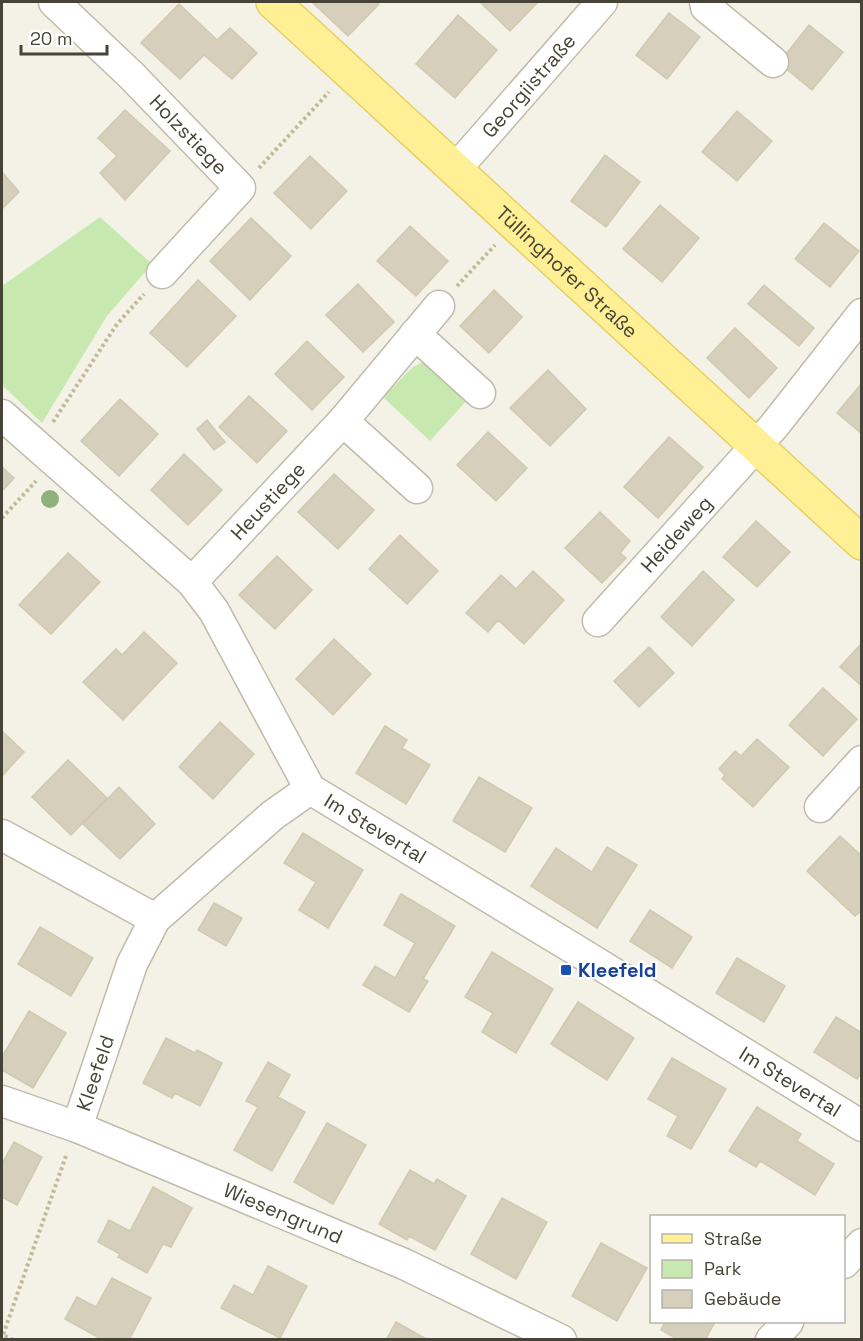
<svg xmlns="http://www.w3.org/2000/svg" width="863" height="1341" font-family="'Space Grotesk',sans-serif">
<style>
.green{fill:#c7e9af}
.building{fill:#d6cfbc;stroke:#d1c8af;stroke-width:1.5}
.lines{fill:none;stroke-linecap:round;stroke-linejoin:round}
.minor-casing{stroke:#c0bbaa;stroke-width:33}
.major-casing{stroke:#e6d163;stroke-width:36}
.path{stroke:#c2b99b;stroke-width:4;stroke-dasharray:3 3;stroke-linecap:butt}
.minor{stroke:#fff;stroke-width:30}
.major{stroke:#ffef95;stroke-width:33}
.tree{fill:#8fb17e}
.transit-dot{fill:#1a4fb4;stroke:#fff;stroke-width:2}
.labels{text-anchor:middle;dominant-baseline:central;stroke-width:4.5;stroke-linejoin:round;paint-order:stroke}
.street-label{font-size:20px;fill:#474336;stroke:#fff}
.transit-label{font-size:20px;font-weight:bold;fill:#164399;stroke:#fff;text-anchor:start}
</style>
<rect width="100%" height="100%" fill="#f4f2e7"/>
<path class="green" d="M100,217L152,264L107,316L42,423L2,385V286Z
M423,362L438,368L470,397L430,441L383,397L413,367Z"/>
<path class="building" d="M312,2H376L379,4L348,36Z
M480,2H538L510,31Z
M179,4L217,40L230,28L257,53L232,79L204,55L180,79L141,43Z
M669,13L700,37L667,79L636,55Z
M458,15L497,50L455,98L416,64Z
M809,25L843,52L812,90L779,63Z
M125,110L170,151L125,200L100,173L117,156L98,138Z
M737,111L772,141L737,181L702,152Z
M605,155L640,182L606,227L571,201Z
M310,156L347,191L311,229L274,193Z
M2,172L19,192L2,209Z
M660,205L699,238L662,282L623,249Z
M251,218L291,256L250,300L210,261Z
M824,223L859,251L830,287L795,259Z
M410,226L448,261L416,296L377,261Z
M198,280L236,316L187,367L150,333Z
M358,284L394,322L363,352L326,315Z
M764,285L814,328L799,346L748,304Z
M494,290L522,317L489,353L460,326Z
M735,328L777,368L749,398L707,358Z
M307,341L344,377L312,410L275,374Z
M548,370L586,409L550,446L510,408Z
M862,383V434L837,413Z
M249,396L287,431L257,463L219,427Z
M120,399L158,434L119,476L81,441Z
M207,420L225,442L214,450L197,429Z
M488,432L527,468L496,501L457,465Z
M669,437L703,467L658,518L624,487Z
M184,454L222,490L188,525L151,490Z
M2,467L14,478L2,491Z
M334,474L374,510L338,549L298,512Z
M600,512L630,541L620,553L626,558L602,583L565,548Z
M756,521L790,552L757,587L723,557Z
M400,535L438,571L407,604L369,569Z
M68,553L100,582L51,634L19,605Z
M277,556L312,590L275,629L239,595Z
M533,571L564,600L524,644L498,620L488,632L466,613L501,575L516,589Z
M703,571L734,600L692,646L661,617Z
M144,632L177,663L123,720L83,682L116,649L122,655Z
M334,639L371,674L333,715L296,679Z
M862,643V686L840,667Z
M649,647L674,673L639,707L614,681Z
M823,688L857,719L823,756L789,725Z
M220,722L254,754L213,799L179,767Z
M385,726L407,740L402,748L430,765L406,804L356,773Z
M2,731L24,752L2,776Z
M757,739L789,767L753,807L722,779L725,775L719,769L735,751L741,756Z
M68,760L107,798L71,835L32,797Z
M479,777L532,808L505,852L453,821Z
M119,787L155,824L120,859L83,824Z
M303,833L363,870L328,928L299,910L316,882L284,863Z
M840,836L862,856V910L855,916L807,871Z
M607,847L637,865L597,928L531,886L556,848L592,872Z
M401,894L455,926L423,979L428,981L409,1012L363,985L375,966L395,978L415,943L384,925Z
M214,903L242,918L226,946L198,930Z
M650,910L692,937L672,968L630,941Z
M40,927L93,958L71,996L18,964Z
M492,952L553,989L516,1053L482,1032L493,1013L465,997Z
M737,958L785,986L764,1022L716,993Z
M578,1002L634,1038L607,1080L551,1044Z
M29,1011L66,1033L33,1088L2,1070V1057Z
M836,1017L862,1033V1072L857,1079L814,1052Z
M166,1038L195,1053L197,1050L222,1063L200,1106L175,1093L172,1098L143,1083Z
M672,1058L726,1089L691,1149L667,1136L678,1116L648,1099Z
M268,1062L290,1075L278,1097L305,1112L272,1171L234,1150L258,1107L246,1101Z
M757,1107L801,1134L797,1141L834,1164L815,1195L760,1161L756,1167L729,1151Z
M327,1123L366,1145L333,1204L294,1182Z
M14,1142L42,1157L17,1205L2,1197V1164Z
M410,1170L434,1184L437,1179L466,1196L435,1250L409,1236L407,1240L379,1224Z
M153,1187L192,1208L171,1247L163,1244L147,1273L118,1257L120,1254L98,1242L109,1220L130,1231Z
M502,1198L547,1222L516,1279L471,1254Z
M601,1243L647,1268L617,1321L572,1296Z
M268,1266L307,1286L280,1338L221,1308L234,1285L253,1295Z
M112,1278L151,1298L129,1340H103L65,1319L77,1297L96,1307Z
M396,1322L428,1340H386Z
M665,1322H715L705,1340H679L661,1330Z"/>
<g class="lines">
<defs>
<g id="minor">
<path id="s1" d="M54,2L132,76L240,188L162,273"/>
<path d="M705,2L706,7L773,62"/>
<path id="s2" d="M455,170L602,2"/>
<path d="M415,334L480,393"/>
<path id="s3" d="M2,415L192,582L214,611L310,789L576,950L862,1126"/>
<path d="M343,421L417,488"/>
<path id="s4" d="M192,582L343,421L439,306"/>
<path id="s5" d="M598,621L774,426L862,314"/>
<path d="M820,807L862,761"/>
<path d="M2,835L155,919"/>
<path id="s6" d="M2,1101L77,1127L404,1264L561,1340"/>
<path id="s7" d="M77,1127L132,964L155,919L273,815L310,789"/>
<path d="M844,1263L862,1244"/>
<path d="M771,1340L788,1322"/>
</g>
<g id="major">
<path id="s8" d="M273,2L862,543"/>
</g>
</defs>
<use href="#minor" class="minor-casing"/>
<use href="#major" class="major-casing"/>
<path class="path" d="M259,168L329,92
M457,286L495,245
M53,422L117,324L144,294
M2,518L36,481
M13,1340L3,1335L67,1153"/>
<use href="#minor" class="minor"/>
<use href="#major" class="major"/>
</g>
<circle class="tree" cx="50" cy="499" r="9"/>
<rect class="transit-dot" x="560" y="964" width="12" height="12" rx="3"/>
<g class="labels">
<g class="street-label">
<text stroke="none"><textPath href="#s2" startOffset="112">Georgiistraße</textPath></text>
<text stroke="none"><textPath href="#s1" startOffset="189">Holzstiege</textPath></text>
<text stroke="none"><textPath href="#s8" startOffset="399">Tüllinghofer Straße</textPath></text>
<text stroke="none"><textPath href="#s4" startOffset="111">Heustiege</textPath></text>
<text stroke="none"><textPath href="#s5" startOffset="117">Heideweg</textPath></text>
<text stroke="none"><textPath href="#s3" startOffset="568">Im Stevertal</textPath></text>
<text stroke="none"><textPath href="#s7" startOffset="57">Kleefeld</textPath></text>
<text stroke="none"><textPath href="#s3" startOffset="1054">Im Stevertal</textPath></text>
<text stroke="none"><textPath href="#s6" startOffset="303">Wiesengrund</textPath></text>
</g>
<g class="transit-label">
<text x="578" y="970">Kleefeld</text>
</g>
</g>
<rect width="863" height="1341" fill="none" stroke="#474336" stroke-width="6"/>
<rect x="650" y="1215" width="195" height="108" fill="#ffffff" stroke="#b5b4af" stroke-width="1.5"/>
<rect x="662" y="1234" width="30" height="9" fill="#ffef95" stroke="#b5b4af" stroke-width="1.5"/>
<text x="704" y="1245" font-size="18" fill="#474336">Straße</text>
<rect x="662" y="1260" width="30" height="18" fill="#c7e9af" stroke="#b5b4af" stroke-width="1.5"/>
<text x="704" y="1275" font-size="18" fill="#474336">Park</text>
<rect x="662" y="1290" width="30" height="18" fill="#d6cfbc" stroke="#b5b4af" stroke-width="1.5"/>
<text x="704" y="1305" font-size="18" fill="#474336">Gebäude</text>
<path d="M21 45v9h86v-9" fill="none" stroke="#474336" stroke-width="3"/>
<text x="30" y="45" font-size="18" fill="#474336" stroke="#ffffff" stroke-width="4.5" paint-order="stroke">20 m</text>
</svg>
